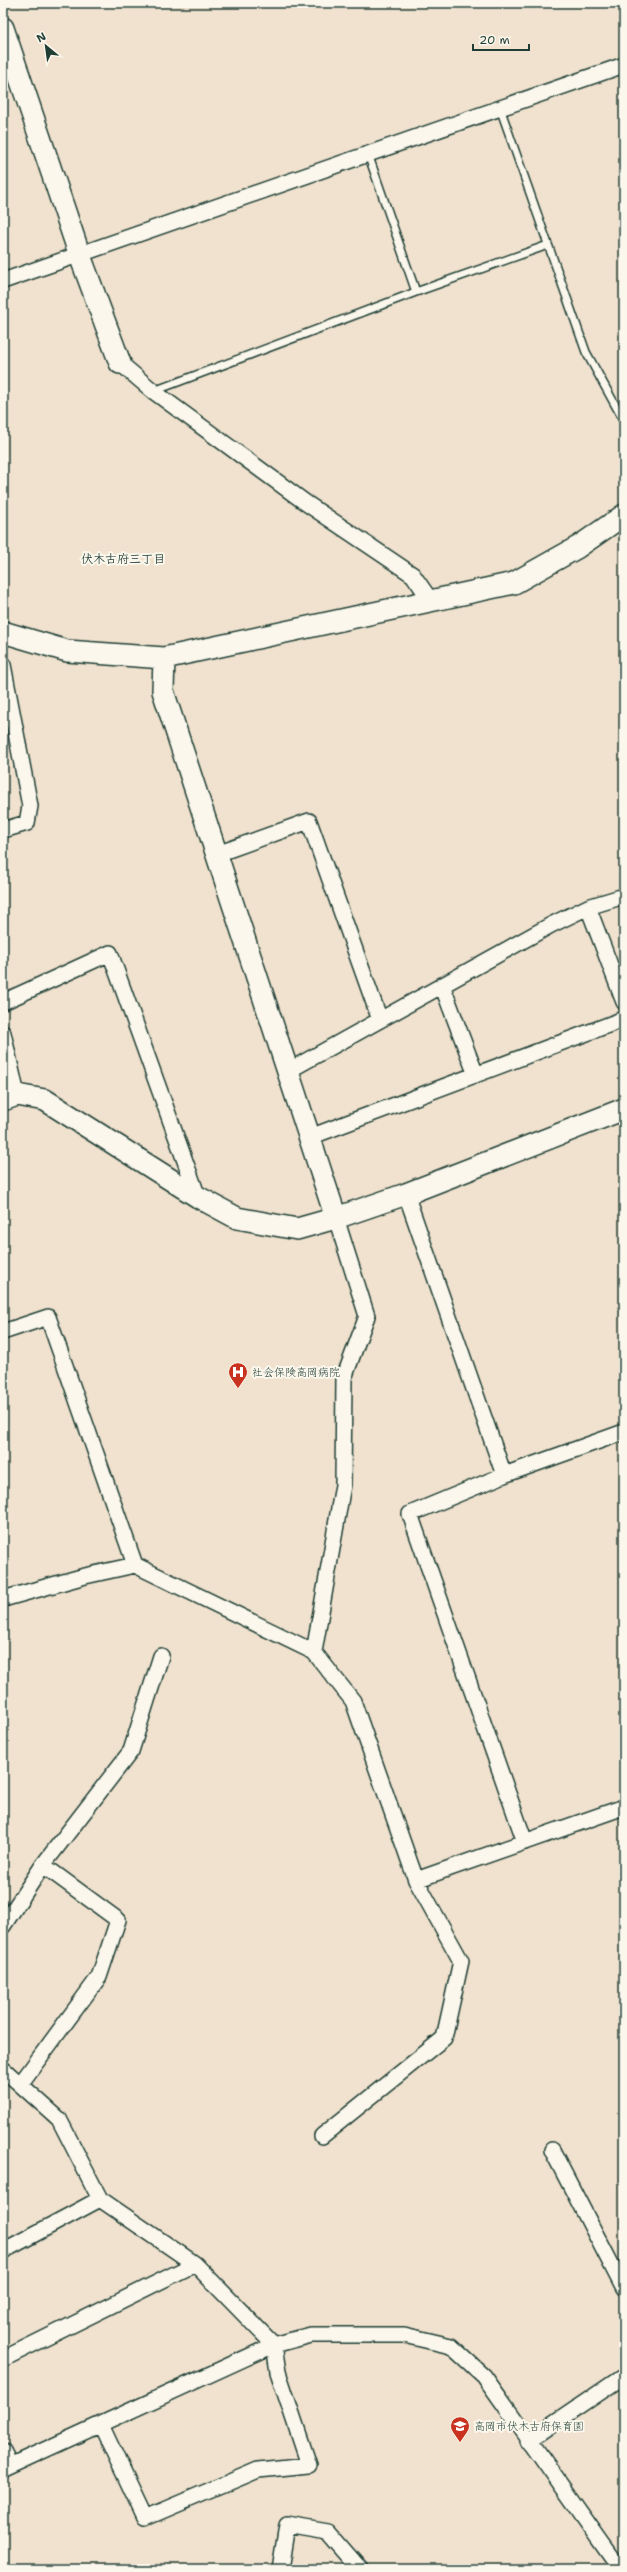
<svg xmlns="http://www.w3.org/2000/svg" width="627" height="2572" font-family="'Shantell Sans','Klee One',sans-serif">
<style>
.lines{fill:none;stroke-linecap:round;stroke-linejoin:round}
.lane-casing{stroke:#1f3d34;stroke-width:10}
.street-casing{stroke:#1f3d34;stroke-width:18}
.secondary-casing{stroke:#1f3d34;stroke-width:24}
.lane{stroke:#fbf7ec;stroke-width:7}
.street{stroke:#fbf7ec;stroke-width:15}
.secondary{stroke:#fbf7ec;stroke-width:21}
.labels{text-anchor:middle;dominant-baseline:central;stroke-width:4;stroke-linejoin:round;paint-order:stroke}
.poi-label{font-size:11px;fill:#1f3d34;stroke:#fbf7ec;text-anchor:start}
.neighbourhood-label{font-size:12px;font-weight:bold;fill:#1f3d34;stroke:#fbf7ec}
</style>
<rect width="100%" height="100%" fill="#f0e2ce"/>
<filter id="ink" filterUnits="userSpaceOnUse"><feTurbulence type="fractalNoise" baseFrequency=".025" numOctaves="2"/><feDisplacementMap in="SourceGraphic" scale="8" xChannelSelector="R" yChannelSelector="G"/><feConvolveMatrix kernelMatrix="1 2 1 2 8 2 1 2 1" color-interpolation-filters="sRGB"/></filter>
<g filter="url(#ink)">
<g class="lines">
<defs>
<path id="lane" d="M500,108L586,352L624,421
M368,154L416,292
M154,391L416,292L548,245"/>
<path id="street" d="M3,281L624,65
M120,363L153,391L306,503L413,575L431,601
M3,665L30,806L27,823L3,830
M217,854L309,821L380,1020
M588,907L624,1002
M442,985L476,1075
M3,1002L110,953L198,1197
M3,1033L17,1095
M288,1071L551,925L588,907L624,896
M310,1137L624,1019
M406,1194L504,1475
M3,1332L48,1317L135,1565
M3,1599L85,1576L135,1565L314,1652L353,1701L416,1880L461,1961L444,2038L322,2136
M314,1652L343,1485L344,1378L367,1316L336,1218
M525,1842L410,1514L504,1475L624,1432
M416,1880L624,1807
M3,1926L43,1865L131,1751L161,1656
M3,2069L59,2119L100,2199L195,2264L274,2345L278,2372L309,2465L258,2470L145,2518L101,2425
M21,2083L99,1977L118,1920L43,1865
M552,2150L624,2289
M3,2251L100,2199
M3,2359L195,2264
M528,2441L624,2376
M3,2451L10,2465
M3,2469L274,2345L311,2335H404L451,2346L484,2376L621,2569
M280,2569L287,2525L328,2532L360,2569"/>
<path id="secondary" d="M3,28L79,253L120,363
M3,632L67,651L164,658L514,583L578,547L624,515
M164,658L163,691L336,1218
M3,1100L17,1095L45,1100L198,1197L237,1218L297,1229L336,1218L406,1194L624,1109"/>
</defs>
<use href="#lane" class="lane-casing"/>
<use href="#street" class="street-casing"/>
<use href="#secondary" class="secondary-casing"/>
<use href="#lane" class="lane"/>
<use href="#street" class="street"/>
<use href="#secondary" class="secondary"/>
</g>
</g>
<defs>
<symbol id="hospital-pin" viewBox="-11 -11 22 30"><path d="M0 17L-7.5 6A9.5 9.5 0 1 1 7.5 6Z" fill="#c8321e" stroke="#fbf7ec"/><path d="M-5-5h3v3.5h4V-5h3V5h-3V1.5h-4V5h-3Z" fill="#fff"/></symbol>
<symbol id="school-pin" viewBox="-11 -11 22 30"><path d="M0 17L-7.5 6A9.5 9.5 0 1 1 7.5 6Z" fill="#c8321e" stroke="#fbf7ec"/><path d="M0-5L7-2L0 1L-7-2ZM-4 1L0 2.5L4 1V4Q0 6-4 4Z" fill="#fff"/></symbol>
</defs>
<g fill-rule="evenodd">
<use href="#hospital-pin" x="227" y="1361" width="22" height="30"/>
<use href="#school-pin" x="449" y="2415" width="22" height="30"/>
</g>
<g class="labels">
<g class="poi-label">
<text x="252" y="1372">社会保険高岡病院</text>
<text x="474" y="2426">高岡市伏木古府保育園</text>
</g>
<g class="neighbourhood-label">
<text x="123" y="559">伏木古府三丁目</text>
</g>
</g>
<rect width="627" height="2572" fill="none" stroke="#fbf7ec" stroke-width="16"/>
<rect x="8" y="8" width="611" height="2556" fill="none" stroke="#1f3d34" stroke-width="1.5" filter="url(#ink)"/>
<g transform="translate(46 46) rotate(331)" stroke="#fbf7ec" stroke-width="3" paint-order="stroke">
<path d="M0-3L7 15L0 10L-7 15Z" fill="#1f3d34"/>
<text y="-6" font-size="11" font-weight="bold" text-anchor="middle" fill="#1f3d34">N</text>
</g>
<path d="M473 44v6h56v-6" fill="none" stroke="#1f3d34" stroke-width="2"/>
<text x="479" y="44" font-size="12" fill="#1f3d34" stroke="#fbf7ec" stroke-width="3" paint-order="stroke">20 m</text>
</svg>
